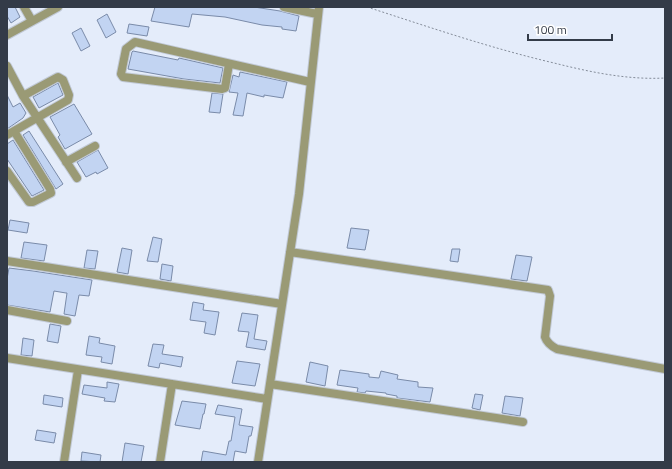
<svg xmlns="http://www.w3.org/2000/svg" width="672" height="469" font-family="'Titillium Web',sans-serif">
<style>
.building{fill:#c2d4f2;stroke:#7a8ba9}
.lines{fill:none;stroke-linecap:round;stroke-linejoin:round}
.minor-casing{stroke:#c1c9d6;stroke-width:10}
.path{stroke:#848c99;stroke-width:1;stroke-dasharray:2 2;stroke-linecap:butt}
.minor{stroke:#9a9a75;stroke-width:8}
</style>
<rect width="100%" height="100%" fill="#e4ecfa"/>
<path class="building" d="M7,7H15L20,17L11,23L7,16Z
M155,7H254L280,11L299,16L296,31L282,29V27L262,25L225,17L192,14L189,27L151,21Z
M107,14L116,32L106,38L97,20Z
M129,24L149,27L147,36L127,33Z
M81,28L90,46L81,51L72,33Z
M133,51L178,60L179,58L223,68L220,83L184,79L128,69L132,52Z
M240,72L287,82L283,98L264,95V97L247,93L243,116L233,115L238,93L229,92L233,75L239,77Z
M58,83L63,95L39,108L33,97Z
M212,93L223,94L220,113L209,112Z
M7,95L13,107L20,103L26,113L23,118L7,129Z
M74,104L92,134L65,149L58,137L60,135L50,117Z
M29,131L63,184L56,189L23,135Z
M13,140L44,190L32,196L7,159V144Z
M98,150L108,168L97,174L96,172L86,177L77,162Z
M10,220L29,223L27,233L8,230Z
M351,228L369,230L365,250L347,248Z
M153,237L162,239L158,262L147,261Z
M24,242L47,245L44,261L21,258Z
M122,248L132,250L128,274L117,272Z
M452,249H460L458,262L450,261Z
M87,250L98,251L95,269L84,268Z
M516,255L532,257L527,281L511,279Z
M162,264L173,266L171,281L160,279Z
M9,268L33,271L92,280L89,296L79,295L75,316L64,314L67,293H66L54,291L50,312L7,305V279Z
M193,302L204,304L203,310L219,312L215,335L204,333L206,322L190,320Z
M242,313L258,315L254,339L267,341L265,350L246,347L249,332L238,331Z
M50,324L61,326L58,343L47,341Z
M89,336L100,338L99,343L115,346L112,364L101,362L102,357L86,355Z
M23,338L34,340L32,356L21,355Z
M153,344L164,345L162,354L183,357L181,367L160,363L159,368L148,366Z
M237,361L260,364L255,386L232,383Z
M310,362L328,366L325,386L306,382Z
M340,370L369,374V377L379,378L381,371L398,375L397,379L418,382V387L433,388L430,402L397,398V396L386,394V393L366,391L365,393L357,392L358,388L337,385Z
M107,382L119,384L115,402L104,401L105,398L82,394L84,385L107,388Z
M475,394L483,395L480,410L472,408Z
M44,395L63,398L62,407L43,404Z
M505,396L523,398L520,416L502,413Z
M182,401L206,404L204,414H203L200,429L175,425Z
M218,405L242,409L239,425L253,427L251,436H249L246,453L235,451L233,462H201L203,451L226,455L229,441H231L235,417L215,414Z
M37,430L56,433L54,443L35,440Z
M125,443L144,446L141,462H122Z
M82,452L101,455L100,462L81,461Z"/>
<g class="lines">
<defs>
<path id="minor" d="M24,7L32,21
M284,7L317,14
M7,35L58,7
M229,64L225,88L222,89L123,77L121,74L126,49L135,42L310,82
M7,66L23,96L77,178
M7,135L68,100L69,95L63,80L58,77L23,96
M66,162L95,146
M7,171L29,202H33L51,193L50,189L14,131
M290,252L548,290L550,296L545,337C547,343 551,346 557,349L665,369
M7,261L282,304
M7,310L67,321
M7,358L267,399
M270,384L523,422
M64,462L78,370
M160,462L172,384
M258,462L299,194L319,7"/>
</defs>
<use href="#minor" class="minor-casing"/>
<path class="path" d="M367,7C429,27 490,48 554,63C590,72 627,80 665,78"/>
<use href="#minor" class="minor"/>
</g>
<rect width="672" height="469" fill="none" stroke="#333b48" stroke-width="16"/>
<path d="M528 34v6h84v-6" fill="none" stroke="#333b48" stroke-width="2"/>
<text x="534" y="34" font-size="12" fill="#333b48" stroke="#ffffff" stroke-width="3" paint-order="stroke">100 m</text>
</svg>
